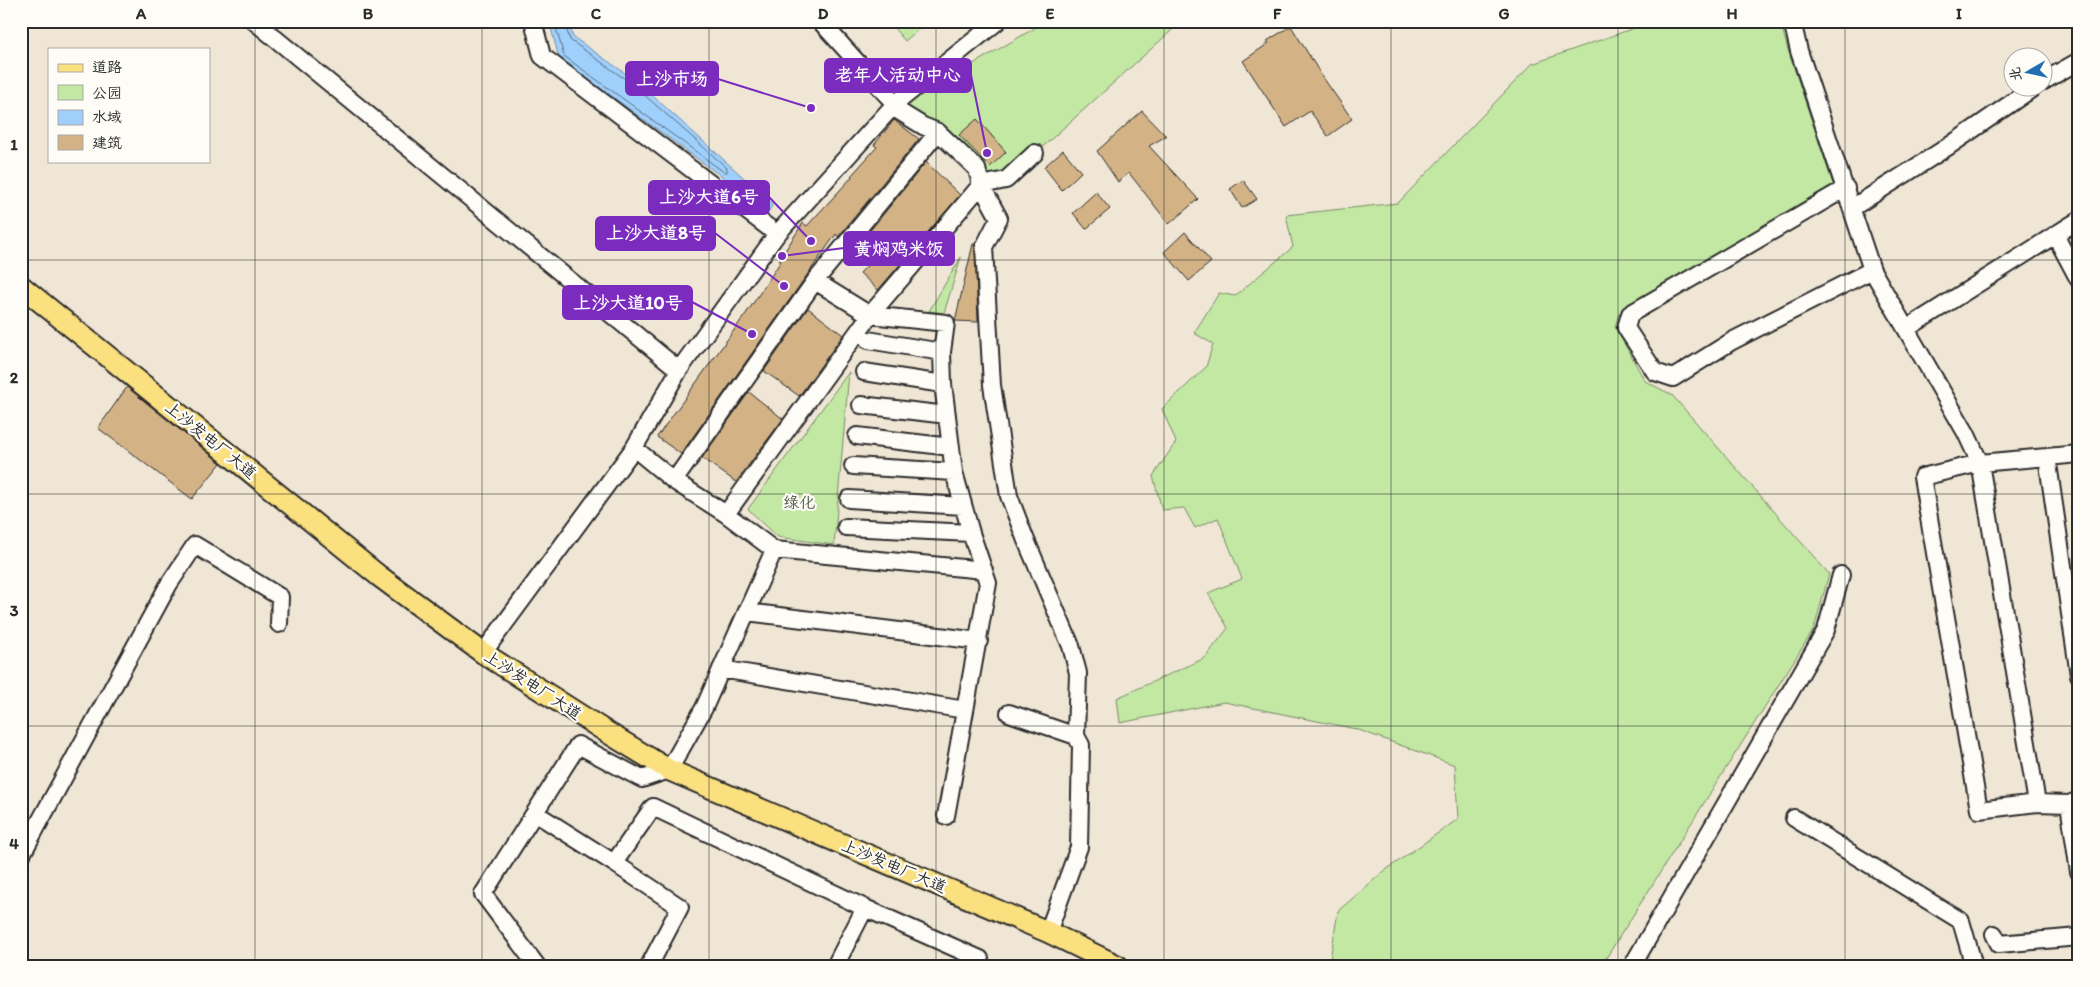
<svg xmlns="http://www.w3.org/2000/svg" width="2100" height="987" font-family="Itim,'LXGW WenKai TC',sans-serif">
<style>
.green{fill:#c2e8a3;stroke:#768a67}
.water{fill:#9fd0fc;stroke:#718ea8}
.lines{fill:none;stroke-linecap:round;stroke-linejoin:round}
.shore{stroke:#596d7f;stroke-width:1}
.building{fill:#d3b386;stroke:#2b2b2b}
.minor-casing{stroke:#2b2b2b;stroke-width:20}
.major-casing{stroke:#2b2b2b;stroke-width:24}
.minor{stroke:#fdfcf7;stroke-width:16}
.major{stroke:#fbe080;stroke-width:20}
.grid{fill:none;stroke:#2b2b2b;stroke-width:1;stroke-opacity:0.55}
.labels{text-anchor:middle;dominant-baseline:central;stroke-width:4.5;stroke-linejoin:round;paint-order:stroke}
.street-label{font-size:16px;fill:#2b2b2b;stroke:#fdfcf7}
.park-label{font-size:16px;fill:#515a49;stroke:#fdfcf7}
.leader{fill:none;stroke:#7b2cbf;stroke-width:2}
.callout-dot{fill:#7b2cbf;stroke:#fdfcf7;stroke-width:2}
.callout{fill:#7b2cbf;stroke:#7b2cbf;stroke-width:2}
.callout-label{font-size:18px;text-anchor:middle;font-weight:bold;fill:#fff}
.neatline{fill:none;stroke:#2b2b2b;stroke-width:2}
.grid-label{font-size:16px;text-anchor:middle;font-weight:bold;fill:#2b2b2b}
</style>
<rect width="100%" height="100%" fill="#f0e6d5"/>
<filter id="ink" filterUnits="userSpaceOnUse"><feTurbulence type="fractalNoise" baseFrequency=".02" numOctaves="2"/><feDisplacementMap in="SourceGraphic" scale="10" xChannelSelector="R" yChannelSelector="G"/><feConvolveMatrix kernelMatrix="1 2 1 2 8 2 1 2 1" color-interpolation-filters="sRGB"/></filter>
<g filter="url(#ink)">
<path class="green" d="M888,21H928L905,41Z
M1047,21H1182L1006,180L981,185L977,169L901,106Z
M1659,21H1780L1788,50L1834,187L1619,313L1615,327L1645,381L1672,395L1829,574L1814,629L1601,966H1329L1338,911L1383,872L1458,819L1455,765L1356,729L1224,702L1120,723L1117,698L1205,658L1228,628L1208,593L1242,579L1218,518L1195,528L1184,508L1162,510L1153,476L1176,442L1162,409L1206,367L1213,344L1194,333L1219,293L1235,296L1293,247L1286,215L1398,203L1532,64L1637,27Z
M961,257L944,313L929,311Z
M849,372L834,545L778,537L748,509Z"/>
<path class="water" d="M549,21H568L573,37L635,80L773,204L769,211L559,58Z"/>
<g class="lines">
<path class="shore" d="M554,21L564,56L724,172H727V168L632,84L570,40L564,21"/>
</g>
<path class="building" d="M1291,26L1322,76L1352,119L1328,136L1310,111L1286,127L1243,61L1269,43L1267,41Z
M1142,111L1166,136L1149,146L1198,199L1169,224L1129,173L1118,182L1097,151Z
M977,119L1006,152L990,167L959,135Z
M894,120L919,139L838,237L836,234L681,454L657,437L750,308L781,261L779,260L803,223L807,226L852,177L851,176L877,147L874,145Z
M1063,150L1081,172L1062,190L1044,167Z
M926,162L960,195L878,290L860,273L883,249L882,247L868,233Z
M1243,180L1257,199L1242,208L1230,189Z
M1096,192L1110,209L1086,229L1073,213Z
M1185,232L1211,262L1189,281L1164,252Z
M973,244H975L978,322L955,321Z
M808,308L843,335L799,396L764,371Z
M127,387L221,463L192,499L98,428Z
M749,392L783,419L736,482L702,458Z"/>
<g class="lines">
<defs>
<path id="minor" d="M254,21L679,370
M533,21L542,56L777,234
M820,21L895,104L897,110L923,126L938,132L977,169L981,185L999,218L984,247L992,385L1007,483L1009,496L1025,538L1071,646L1078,673L1076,736L1081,745L1079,847L1048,932
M1792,21L1799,51L1872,270L1966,433L1980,463L2037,803L2069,804L2079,800
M2042,82L2079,61
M1846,188L1630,314L1626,328L1655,372L1673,378L1732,341L1872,270
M1852,208L1949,146L2033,88
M2055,235L2079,220
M815,281L870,315L946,323L942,352L943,384L954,472L971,533L988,583L946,816
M1906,329L2055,235L2079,280
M868,340L942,352
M864,372L943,384
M861,405L947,415
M857,436L951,447
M2047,457L2079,454
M853,466L954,472
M674,481L815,281L938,132
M849,499L963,506
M726,514L870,315L981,185L1006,180L1035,153
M846,527L971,533
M774,550L984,570
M747,612L979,641
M483,653L634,448L679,370L777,234L895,104L998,21
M721,669L965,710
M1009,713L1076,736
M2037,803L1979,810L1922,477L1980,463L2047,457L2079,675
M2069,804L2079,872
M535,813L614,863
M1794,818L1961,921L1974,966
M21,856L169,584L195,545L280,597L279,624
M865,908L980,959L981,966
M1994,934L1999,944L2079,937
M537,966L483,894L578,745L642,779L669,770L704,708L774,550L726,514L674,481L634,448
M649,966L680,907L614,863L653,807L865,908L835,966
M1632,966L1826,630L1841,575"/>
<path id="major" d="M21,286L379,576L483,653L605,731L669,770L1048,932L1118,966"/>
</defs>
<use href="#minor" class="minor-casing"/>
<use href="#major" class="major-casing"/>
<use href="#minor" class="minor"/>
<use href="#major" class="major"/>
</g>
</g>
<path class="grid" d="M255,21V966M482,21V966M709,21V966M936,21V966M1164,21V966M1391,21V966M1618,21V966M1845,21V966M21,260H2079M21,494H2079M21,726H2079"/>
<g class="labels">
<g class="street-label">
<text transform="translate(211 440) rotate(39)">上沙发电厂大道</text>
<text transform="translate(533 685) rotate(33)">上沙发电厂大道</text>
<text transform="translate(894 866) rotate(23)">上沙发电厂大道</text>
</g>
<g class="park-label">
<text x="799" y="502">绿化</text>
</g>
</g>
<path class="leader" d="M987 153L971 75M811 108L718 79M811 241L769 197M784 286L715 233M782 256L844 248M752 334L692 302"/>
<g class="callout-dot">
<circle cx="987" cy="153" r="5"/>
<circle cx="811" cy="108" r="5"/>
<circle cx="811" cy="241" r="5"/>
<circle cx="784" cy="286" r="5"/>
<circle cx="782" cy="256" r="5"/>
<circle cx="752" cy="334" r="5"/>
</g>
<g class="callout">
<rect x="825" y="59" width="146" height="33" rx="5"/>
<rect x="626" y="62" width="92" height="33" rx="5"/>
<rect x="649" y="181" width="120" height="33" rx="5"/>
<rect x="596" y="217" width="119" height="33" rx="5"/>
<rect x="844" y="232" width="110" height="33" rx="5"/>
<rect x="563" y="286" width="129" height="33" rx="5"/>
</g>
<g class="callout-label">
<text x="898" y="81">老年人活动中心</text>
<text x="672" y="85">上沙市场</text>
<text x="709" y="203">上沙大道6号</text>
<text x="656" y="239">上沙大道8号</text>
<text x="899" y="255">黄焖鸡米饭</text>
<text x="628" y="309">上沙大道10号</text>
</g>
<rect width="2100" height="987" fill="none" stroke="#fdfcf7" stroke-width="55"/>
<rect x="48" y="48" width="162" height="115" fill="#fdfcf7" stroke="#a9a8a5"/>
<rect x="58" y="64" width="25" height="8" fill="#fbe080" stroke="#a9a8a5"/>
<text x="92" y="72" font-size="15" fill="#2b2b2b">道路</text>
<rect x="58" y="85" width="25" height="15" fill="#c2e8a3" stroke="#a9a8a5"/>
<text x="92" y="98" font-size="15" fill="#2b2b2b">公园</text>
<rect x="58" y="110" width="25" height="15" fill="#9fd0fc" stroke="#a9a8a5"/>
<text x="92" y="122" font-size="15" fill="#2b2b2b">水域</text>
<rect x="58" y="135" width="25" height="15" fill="#d3b386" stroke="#a9a8a5"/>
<text x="92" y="148" font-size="15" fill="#2b2b2b">建筑</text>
<g transform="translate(2028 72) rotate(261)"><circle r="24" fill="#fdfcf7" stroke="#a9a8a5"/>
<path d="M0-4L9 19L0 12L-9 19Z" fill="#1f6fb2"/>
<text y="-8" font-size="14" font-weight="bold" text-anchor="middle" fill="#2b2b2b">北</text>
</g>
<rect x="28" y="28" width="2044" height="932" class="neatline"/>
<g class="grid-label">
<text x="141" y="19">A</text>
<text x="368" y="19">B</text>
<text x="596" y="19">C</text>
<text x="823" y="19">D</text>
<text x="1050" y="19">E</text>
<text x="1277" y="19">F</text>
<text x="1504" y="19">G</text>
<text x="1732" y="19">H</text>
<text x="1959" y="19">I</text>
<text x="14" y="150">1</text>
<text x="14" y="383">2</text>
<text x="14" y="616">3</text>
<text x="14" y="849">4</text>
</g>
</svg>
